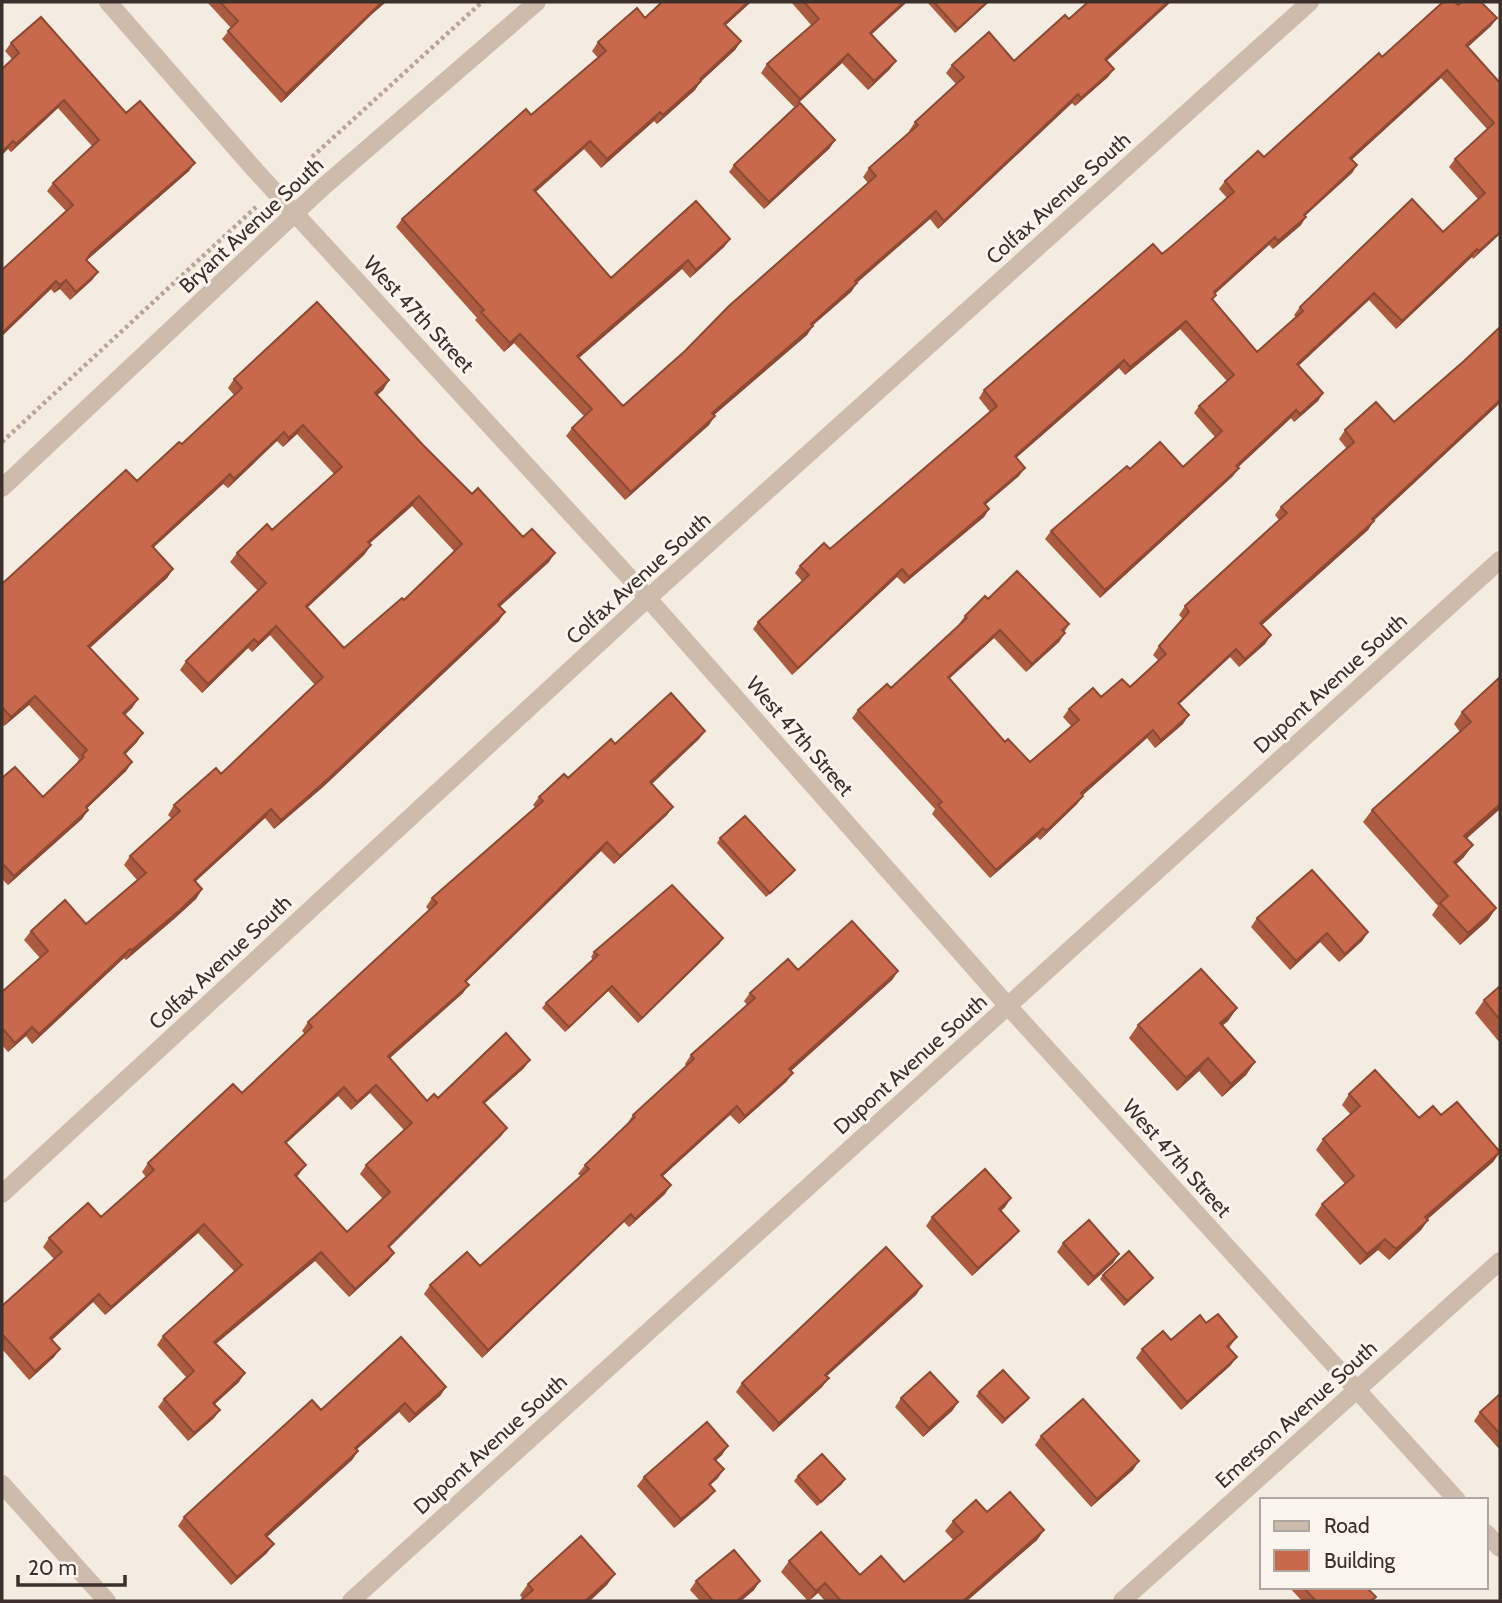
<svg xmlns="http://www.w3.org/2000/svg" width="1502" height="1603" font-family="Cabin,sans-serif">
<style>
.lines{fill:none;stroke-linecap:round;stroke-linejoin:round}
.path{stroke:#b9a596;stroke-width:4.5;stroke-dasharray:3.5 3.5;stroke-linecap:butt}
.minor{stroke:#cdbbac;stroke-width:18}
.tertiary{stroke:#cdbbac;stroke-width:18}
.wall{fill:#ac5a40;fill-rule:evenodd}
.shaded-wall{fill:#8c4a34}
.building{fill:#c8694b;stroke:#8c4a34;stroke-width:2;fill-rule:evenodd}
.labels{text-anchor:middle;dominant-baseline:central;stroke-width:6;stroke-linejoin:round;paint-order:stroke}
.street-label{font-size:21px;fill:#3b302b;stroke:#fbf5ee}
</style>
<rect width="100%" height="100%" fill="#f4ebe1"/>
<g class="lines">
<path class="path" d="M312,157L482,2
M2,442L256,207"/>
<path class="minor" d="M108,2L255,170L629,577L1008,1006L1457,1500
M2,488L323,187L537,2
M2,1194L648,598L1310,2
M1486,1533L1500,1548
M1122,1601L1500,1261"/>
<path class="tertiary" d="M2,1484L107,1601
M351,1601L1500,560"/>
</g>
<path class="wall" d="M207,2H386L372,14L281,103L222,39L231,28Z
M662,2H751L726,25L741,41L735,50L701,81L695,90L657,124L654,121L601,168L584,149L536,192L611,278L730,239L724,247L690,278L682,269L578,358L623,406L685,351L868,183L863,177L869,168L910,132L909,131L915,122L956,84L946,73L952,65L1014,61H1107L1108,77L1075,106L1072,103L938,229L930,219L857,283L851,292L812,326L807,335L714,415L709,425L625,500L566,436L572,428L584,416L514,343L504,352L475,320L477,318L396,227L402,219L531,115L598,58L592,51L598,42L645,18Z
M791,2H907L872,34L890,69L868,90L842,63L794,107L761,73L767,64L812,26Z
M927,2H989L955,33Z
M1458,5L1497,18L1491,26L1468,47L1500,83V234L1473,259L1472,257L1396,329L1369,300L1298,366L1323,393L1318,401L1294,422L1291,418L1238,467L1233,476L1100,598L1045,539L1051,531L1130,469L1183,467L1215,437L1194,413L1199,406L1227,381L1180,329L1125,375L1119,368L1016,458L1019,476L985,505L989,509L984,517L904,584L897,577L792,675L753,629L758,622L802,581L795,573L800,566L830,549L990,412L979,398L984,390L1172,246L1227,198L1219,189L1225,181L1264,157L1382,57ZM1441,78L1487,129L1455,159L1449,167L1478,199L1443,232L1300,307L1294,315L1296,317L1257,352L1212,299L1216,295L1215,294L1269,245L1273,249L1301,225L1305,216L1352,173L1357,165L1352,159Z
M11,43L126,113L189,171L87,260L98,272L92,280L70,300L60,289L54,293L51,289L2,336V270L66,211L47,191L53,183L92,146L58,108L11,152L8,149L12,59L5,51Z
M830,148L764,209L729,172L734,165Z
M1500,327V403L1373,521L1368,530L1262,625L1271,635L1265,644L1239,667L1230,657L1179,704L1183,724L1155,748L1147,738L1083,795V796L1077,804L1040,840L1037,837L990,878L932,814L935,809L852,718L858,710L891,688L959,625V624L965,616L988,599L1069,624L1059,642L1026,672L994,638L949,679L1005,742L1030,762L1071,726L1063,717L1069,709L1130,687L1158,660L1153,655L1159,646L1183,619L1179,615L1185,606L1279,520L1275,515L1281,507L1347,449L1339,439L1345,430L1394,422L1464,361Z
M234,379L389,380L383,390L377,395L423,445L472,494L523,537L549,562L500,606L499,621L323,787L274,829L265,818L195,882L202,889L196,899L174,919L126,960L124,958L32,1044L26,1036L8,1052L2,1045V992L40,958L24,940L31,931L86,924L137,880L124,865L130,856L172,819L168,815L174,805L221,774L315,685L270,635L252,652L248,648L202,693L180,670L186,661L258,591L230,562L237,553L272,530L334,474L297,434L283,447L277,441L228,488L223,484L153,548L173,569L167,578L90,648L138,699L132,708L125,715L137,742L125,755L132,762L126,771L87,808L88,810L82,819L8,885L2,879V778L43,797L76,765L79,759L29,705L4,726L2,723V584L137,481L182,444L234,395L228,388ZM412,506L454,551L404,600L344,648L307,608L364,555L371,545L369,544Z
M1500,677V809L1466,839L1464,857L1456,864L1496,908L1488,920L1460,945L1432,915L1438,906L1363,822L1372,810L1460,732L1454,724L1462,712Z
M705,731L699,739L652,784L667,815L614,864L601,851L466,982L463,993L390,1058L427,1101L524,1068L484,1104L507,1128L501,1136L389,1247L394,1253L388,1261L349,1297L315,1261L216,1344L239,1382L215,1404L220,1410L214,1418L188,1441L158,1407L164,1399L186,1377L157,1345L163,1336L234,1271L198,1233L105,1315L93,1302L52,1340L60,1349L54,1357L29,1380L2,1349V1306L54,1259L43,1247L49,1238L101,1217L146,1177L142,1172L148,1163L242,1093L305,1034L302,1031L308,1022L429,910L426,907L432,898L535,807L533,805L539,797L568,778L615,744ZM370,1093L404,1130L366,1165L360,1174L383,1199L347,1232L297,1177L306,1165L286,1143L338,1096L351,1110Z
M720,838L795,870L792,874L766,897L717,843Z
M1257,918L1368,932L1362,941L1339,962L1320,942L1290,970L1251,927Z
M723,938L719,944L638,1023L608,991L565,1032L542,1008L546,1003L593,960L591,957L594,952Z
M798,970L898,971L892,980L791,1071L793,1073L786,1082L739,1124L730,1115L663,1176L665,1194L629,1227L624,1222L482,1358L424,1294L430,1285L480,1266L581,1176L578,1174L585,1165L628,1124H627L633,1115L686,1066L685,1064L691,1055L747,1005L744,1001L750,993Z
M1500,986V1043L1475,1013L1484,1000Z
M1237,1008L1228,1021L1222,1025L1255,1062L1246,1075L1222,1097L1199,1071L1177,1091L1129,1038L1138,1025Z
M1349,1094L1419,1118L1441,1115L1500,1152L1493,1162L1428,1219V1220L1421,1230L1389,1260L1378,1250L1360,1265L1315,1215L1322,1204L1345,1184L1316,1150L1323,1139L1351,1115L1342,1105Z
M1011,1198L1005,1207L1001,1211L1012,1239L972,1276L926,1226L932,1217Z
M1063,1243L1119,1254L1113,1263L1088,1286L1057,1252Z
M1103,1275L1153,1278L1150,1282L1124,1306L1100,1279Z
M922,1286L916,1295L827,1376L829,1378L822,1387L773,1432L736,1392L742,1383Z
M1206,1323L1237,1337L1229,1348L1231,1365L1181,1410L1136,1358L1142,1349L1171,1340Z
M446,1387L440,1396L409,1423L399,1412L357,1449L358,1451L352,1460L267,1537V1553L231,1585L178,1526L184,1517L321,1410Z
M979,1392L1029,1398L1026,1402L1002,1424L976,1396Z
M1500,1394V1450L1474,1421L1480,1412Z
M901,1398L958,1402L952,1411L923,1437L895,1407Z
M1041,1436L1133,1470L1091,1507L1035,1445Z
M722,1455L715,1461L718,1478L710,1485L715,1491L708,1499L674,1528L637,1486L644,1477Z
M798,1476L842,1484L817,1506L794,1481Z
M987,1512L1044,1530L1037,1540L967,1601H825L818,1593L808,1601L781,1572L789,1561L904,1582L953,1540L945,1531L953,1521Z
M696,1581L754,1590L741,1601H700L690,1590Z
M528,1584L607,1585L523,1599L520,1595Z
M1289,1587H1366L1376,1597L1373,1601H1302Z"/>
<path class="shaded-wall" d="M382,2H386L372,14L281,103L286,94Z
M748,2H751L718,32L724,24Z
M904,2H907L864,41L870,33Z
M987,2H989L955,33L958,29Z
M1168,2H1171L1099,68L1105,59Z
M1497,18L1491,26L1461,53L1466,45Z
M741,41L735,50L694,88L700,79Z
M848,54L842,63L794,107L800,99Z
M896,61L890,69L868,90L874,81Z
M1114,69L1108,77L1075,106L1081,98Z
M1447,70L1441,78L1345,166L1350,158Z
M701,81L695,90L657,124L663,115Z
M1078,94L1072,103L938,229L944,221Z
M64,100L58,108L11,152L16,144Z
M660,112L654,121L601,168L607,159Z
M835,140L830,148L764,209L769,202Z
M13,141L8,149L2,155V152Z
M590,141L584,149L528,198L534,190Z
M195,163L189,171L86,261L91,253Z
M1357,165L1352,173L1298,222L1304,215Z
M936,211L930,219L849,289L855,281Z
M1306,217L1301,225L1273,249L1278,241Z
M1500,232V234L1473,259L1479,251Z
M1275,237L1269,245L1208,300L1214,292Z
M730,239L724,247L690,278L696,270Z
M1477,249L1472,257L1396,329L1402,321Z
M688,260L682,269L571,365L577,356Z
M98,272L92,280L70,300L76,292Z
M66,280L60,289L54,293L60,285Z
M56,281L51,289L2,336V333Z
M857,283L851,292L805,332L811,324Z
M1374,293L1369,300L1292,372L1297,364Z
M1186,321L1180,329L1125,375L1130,367Z
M813,326L807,335L706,422L712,413Z
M520,334L514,343L504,352L510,343Z
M1124,360L1119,368L1009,464L1015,456Z
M389,380L383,390L369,403L375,393Z
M1323,393L1318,401L1294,422L1300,414Z
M1500,400V403L1366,528L1372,519Z
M1296,410L1291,418L1231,474L1236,466Z
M715,416L709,425L625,500L631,492Z
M303,425L297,434L283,447L289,438Z
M284,432L277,441L228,488L234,479Z
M1025,468L1019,476L978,511L984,503Z
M1239,468L1233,476L1100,598L1105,590Z
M230,474L223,484L145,555L152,546Z
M419,496L412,506L361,551L368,542Z
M989,509L984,517L904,584L909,577Z
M1374,521L1368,530L1254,632L1260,623Z
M371,545L364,555L299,615L306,606Z
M555,553L549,562L492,614L498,605Z
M173,569L167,578L82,655L88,646Z
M902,569L897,577L792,675L798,668Z
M505,612L499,621L323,787L274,829L281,820Z
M276,626L270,635L252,652L258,643Z
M1000,630L994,638L942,685L948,677Z
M1065,633L1059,642L1026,672L1032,664Z
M1271,635L1265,644L1239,667L1245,659Z
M254,639L248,648L202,693L208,684Z
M1236,649L1230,657L1172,711L1178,703Z
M35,696L29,705L4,726L11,717Z
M138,699L132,708L117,722L123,713Z
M1189,715L1183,724L1155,748L1161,740Z
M1153,730L1147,738L1075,802L1081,793Z
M705,731L699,739L644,791L650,782Z
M143,733L137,742L117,762L124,753Z
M132,762L126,771L79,816L86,807Z
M1083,796L1077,804L1040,840L1046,831Z
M1500,804V809L1456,848L1464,836Z
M673,807L667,815L614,864L620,856Z
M271,809L265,818L187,889L194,880Z
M88,810L82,819L8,885L14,876Z
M1043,828L1037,837L990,878L996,870Z
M607,842L601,851L459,989L465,981Z
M1473,845L1464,857L1446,874L1454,862Z
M795,870L792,874L766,897L770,893Z
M202,889L196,899L174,919L126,960L132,950Z
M1496,908L1488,920L1460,945L1468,933Z
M1368,932L1362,941L1339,962L1345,954Z
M1327,933L1320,942L1290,970L1296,961Z
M723,938L719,944L638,1023L642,1018Z
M130,949L124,958L32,1044L39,1034Z
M898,971L892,980L783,1078L789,1069Z
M469,985L463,993L382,1065L388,1056Z
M612,986L608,991L565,1032L569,1027Z
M1237,1008L1228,1021L1211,1036L1220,1023Z
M32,1027L26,1036L8,1052L15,1043Z
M1208,1058L1199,1071L1177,1091L1186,1078Z
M530,1060L524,1068L477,1110L483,1102Z
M1255,1062L1246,1075L1222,1097L1231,1084Z
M793,1073L786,1082L739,1124L745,1116Z
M376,1085L370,1093L351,1110L357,1102Z
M344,1087L338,1096L279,1150L285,1142Z
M737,1106L730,1115L655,1183L661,1175Z
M507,1128L501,1136L382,1255L388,1246Z
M1500,1152L1493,1162L1418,1227L1425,1217Z
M671,1185L665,1194L629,1227L635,1219Z
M1011,1198L1005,1207L993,1218L999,1209Z
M631,1214L624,1222L482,1358L488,1350Z
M1428,1220L1421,1230L1389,1260L1396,1249Z
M204,1224L198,1233L105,1315L111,1307Z
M1019,1231L1012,1239L972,1276L978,1268Z
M1385,1239L1378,1250L1360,1265L1367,1254Z
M321,1252L315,1261L208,1350L214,1342Z
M394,1253L388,1261L349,1297L355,1289Z
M1119,1254L1113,1263L1088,1286L1094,1277Z
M1153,1278L1150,1282L1124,1306L1127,1301Z
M922,1286L916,1295L819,1383L825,1375Z
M99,1294L93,1302L44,1347L50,1338Z
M60,1349L54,1357L29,1380L35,1371Z
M1237,1357L1231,1365L1181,1410L1187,1402Z
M245,1373L239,1382L207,1411L213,1403Z
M829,1378L822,1387L773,1432L779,1423Z
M446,1387L440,1396L409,1423L415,1414Z
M1029,1398L1026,1402L1002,1424L1005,1419Z
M958,1402L952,1411L923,1437L929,1428Z
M405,1403L399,1412L349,1456L355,1448Z
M220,1410L214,1418L188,1441L194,1433Z
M728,1446L722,1455L708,1468L714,1459Z
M358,1451L352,1460L259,1544L265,1535Z
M1139,1461L1133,1470L1091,1507L1097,1499Z
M724,1469L718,1478L703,1492L709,1484Z
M845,1479L842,1484L817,1506L821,1502Z
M715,1491L708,1499L674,1528L681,1519Z
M1044,1530L1037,1540L967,1601H963Z
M274,1544L267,1553L231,1585L237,1577Z
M615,1574L607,1585L590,1601H585Z
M760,1581L754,1590L741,1601H737Z
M825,1583L818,1593L809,1601L816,1591Z"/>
<path class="building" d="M220,2H382L286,94L228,31L238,21Z
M662,2H748L724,24L741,41L700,79L701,81L663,115L660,112L607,159L590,141L534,190L611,278L696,201L730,239L696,270L688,260L577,356L623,406L685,351L729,306L876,176L869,168L918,125L915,122L964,77L952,65L989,32L1014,61L1065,15L1069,19L1088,2H1168L1105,59L1114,69L1081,98L1078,94L944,221L936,211L855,281L857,283L811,324L813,326L712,413L715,416L631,492L572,428L592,409L520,334L510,343L481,312L484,310L402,219L526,109L531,115L606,51L598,42L637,8L645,18Z
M804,2H904L870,33L896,61L874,81L848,54L800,99L767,64L819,19Z
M934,2H987L958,29Z
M1443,2H1455L1458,5L1462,2H1481L1497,18L1466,45L1500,83V232L1479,251L1477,249L1402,321L1374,293L1297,364L1323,393L1300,414L1296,410L1236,466L1239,468L1105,590L1051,531L1127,466L1130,469L1160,442L1183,467L1222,431L1199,406L1234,375L1186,321L1130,367L1124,360L1015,456L1025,468L984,503L989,509L909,577L902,569L798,668L758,622L809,575L800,566L824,543L830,549L997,406L984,390L1153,244L1162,254L1172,246L1234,192L1225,181L1258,151L1264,157L1379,53L1382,57ZM1447,70L1494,123L1455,159L1485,193L1443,232L1412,199L1300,307L1303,311L1257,352L1212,299L1216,295L1214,292L1275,237L1278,241L1306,217L1304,215L1357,165L1350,158Z
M41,17L126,113L140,101L195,163L91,253L86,260L98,272L76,292L66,280L60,285L56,281L2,333V270L73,205L53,183L99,140L64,100L16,144L13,141L2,152V69L19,53L11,43Z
M800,103L835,140L769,202L734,165Z
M317,302L389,380L375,393L423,445L472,494L478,488L523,537L532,529L555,553L498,605L505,612L330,777L281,820L271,809L194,880L202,889L180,910L132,950L130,949L39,1034L32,1027L15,1043L2,1028V992L48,951L31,931L65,900L86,924L146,873L130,856L180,811L174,805L216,768L221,774L323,677L276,626L258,643L254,639L208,684L186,661L266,583L237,553L267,524L272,530L342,467L303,425L289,438L284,432L234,479L230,474L152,546L173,569L88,646L138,699L123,713L143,733L124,753L132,762L86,807L88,810L14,876L2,863V778L15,767L43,797L84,757L82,755L87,750L35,696L11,717L2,707V584L126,470L137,481L179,442L182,444L242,388L234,379ZM419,496L462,544L404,600L402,598L344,648L306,606L371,545L368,542Z
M1500,327V400L1372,519L1374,521L1260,623L1271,635L1245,659L1236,649L1178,703L1189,715L1161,740L1153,730L1081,793L1083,796L1046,831L1043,828L996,870L938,805L942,802L858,710L887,684L891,688L967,618L965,616L985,596L988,599L1017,571L1069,624L1062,630L1065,633L1032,664L1000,630L948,677L1005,742L1008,739L1030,762L1079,720L1069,709L1093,688L1101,697L1122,679L1130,687L1166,654L1159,646L1189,612L1185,606L1287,513L1281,507L1354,442L1345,430L1376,402L1394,422L1464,361Z
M1500,677V804L1464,836L1473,845L1454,862L1496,908L1468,933L1440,903L1448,896L1372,810L1471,722L1462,712Z
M671,693L705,731L650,782L673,807L620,856L607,842L465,981L469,985L388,1056L427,1101L434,1094L438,1098L506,1033L530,1060L483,1102L507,1128L388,1246L394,1253L355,1289L321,1252L214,1342L245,1373L213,1403L220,1410L194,1433L164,1399L194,1371L163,1336L242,1265L204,1224L111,1307L99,1294L50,1338L60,1349L35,1371L2,1334V1306L62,1252L49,1238L88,1203L101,1217L154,1170L148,1163L233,1084L242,1093L312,1027L308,1022L437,903L432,898L543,801L539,797L564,774L568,778L611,739L615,744ZM376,1085L412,1123L366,1165L390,1192L347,1232L295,1175L306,1165L285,1142L344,1087L357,1102Z
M745,816L795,870L770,893L720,838Z
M1312,870L1368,932L1345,954L1327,933L1296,961L1257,918Z
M672,885L723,938L642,1018L612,986L569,1027L546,1003L598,955L594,952Z
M852,921L898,971L789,1069L793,1073L745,1116L737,1106L661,1175L671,1185L635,1219L631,1214L488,1350L430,1285L467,1252L480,1266L589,1169L585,1165L635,1117L633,1115L694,1059L691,1055L755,998L750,993L788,959L798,970Z
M1201,969L1237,1008L1220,1023L1255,1062L1231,1084L1208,1058L1186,1078L1138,1025Z
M1500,986V1020L1484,1000Z
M1375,1070L1419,1118L1433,1106L1441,1115L1457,1102L1500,1152L1425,1217L1428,1220L1396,1249L1385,1239L1367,1254L1322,1204L1354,1176L1323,1139L1360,1106L1349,1094Z
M985,1169L1011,1198L999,1209L1019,1231L978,1268L932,1217Z
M1089,1220L1119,1254L1094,1277L1063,1243Z
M886,1247L922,1286L825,1375L829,1378L779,1423L742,1383Z
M1129,1251L1153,1278L1127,1301L1103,1275Z
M1218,1314L1237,1337L1227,1346L1237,1357L1187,1402L1142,1349L1163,1331L1171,1340L1200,1315L1206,1323Z
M401,1337L446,1387L415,1414L405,1403L355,1448L358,1451L265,1535L274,1544L237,1577L184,1517L312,1400L321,1410Z
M1003,1370L1029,1398L1005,1419L979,1392Z
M930,1372L958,1402L929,1428L901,1398Z
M1500,1394V1434L1480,1412Z
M1083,1399L1139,1461L1097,1499L1041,1436Z
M707,1422L728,1446L714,1459L724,1469L709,1484L715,1491L681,1519L644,1477Z
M822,1454L845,1479L821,1502L798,1476Z
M1010,1492L1044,1530L963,1601H841L825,1583L816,1591L789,1561L821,1532L860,1575L881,1556L904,1582L963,1532L953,1521L976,1500L987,1512Z
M581,1536L615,1574L585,1601H520L533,1590L528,1584Z
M734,1550L760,1581L737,1601H713L696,1581Z
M1303,1587H1366L1376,1597L1371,1601H1316Z"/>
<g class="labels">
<g class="street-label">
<text transform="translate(1058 198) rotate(-42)">Colfax Avenue South</text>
<text transform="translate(251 225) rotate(-43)">Bryant Avenue South</text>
<text transform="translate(419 314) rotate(47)">West 47th Street</text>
<text transform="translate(638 578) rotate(-42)">Colfax Avenue South</text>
<text transform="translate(1330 683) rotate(-42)">Dupont Avenue South</text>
<text transform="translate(800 736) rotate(49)">West 47th Street</text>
<text transform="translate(220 962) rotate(-43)">Colfax Avenue South</text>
<text transform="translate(910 1064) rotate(-42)">Dupont Avenue South</text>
<text transform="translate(1177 1158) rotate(48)">West 47th Street</text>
<text transform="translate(1296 1414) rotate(-42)">Emerson Avenue South</text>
<text transform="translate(490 1444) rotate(-42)">Dupont Avenue South</text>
</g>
</g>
<rect width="1502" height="1603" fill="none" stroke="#3b302b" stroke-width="7"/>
<rect x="1260" y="1498" width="228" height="91" fill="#fbf5ee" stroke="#aea6a0" stroke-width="2"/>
<rect x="1274" y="1521" width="35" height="10" fill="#cdbbac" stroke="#aea6a0" stroke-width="2"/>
<text x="1324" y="1533" font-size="21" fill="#3b302b">Road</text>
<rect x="1274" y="1550" width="35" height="21" fill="#c8694b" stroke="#aea6a0" stroke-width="2"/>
<text x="1324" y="1568" font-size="21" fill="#3b302b">Building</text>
<path d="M18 1575v10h107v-10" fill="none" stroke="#3b302b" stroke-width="3.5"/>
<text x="28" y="1575" font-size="21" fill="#3b302b" stroke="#fbf5ee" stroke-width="5" paint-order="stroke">20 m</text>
</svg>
